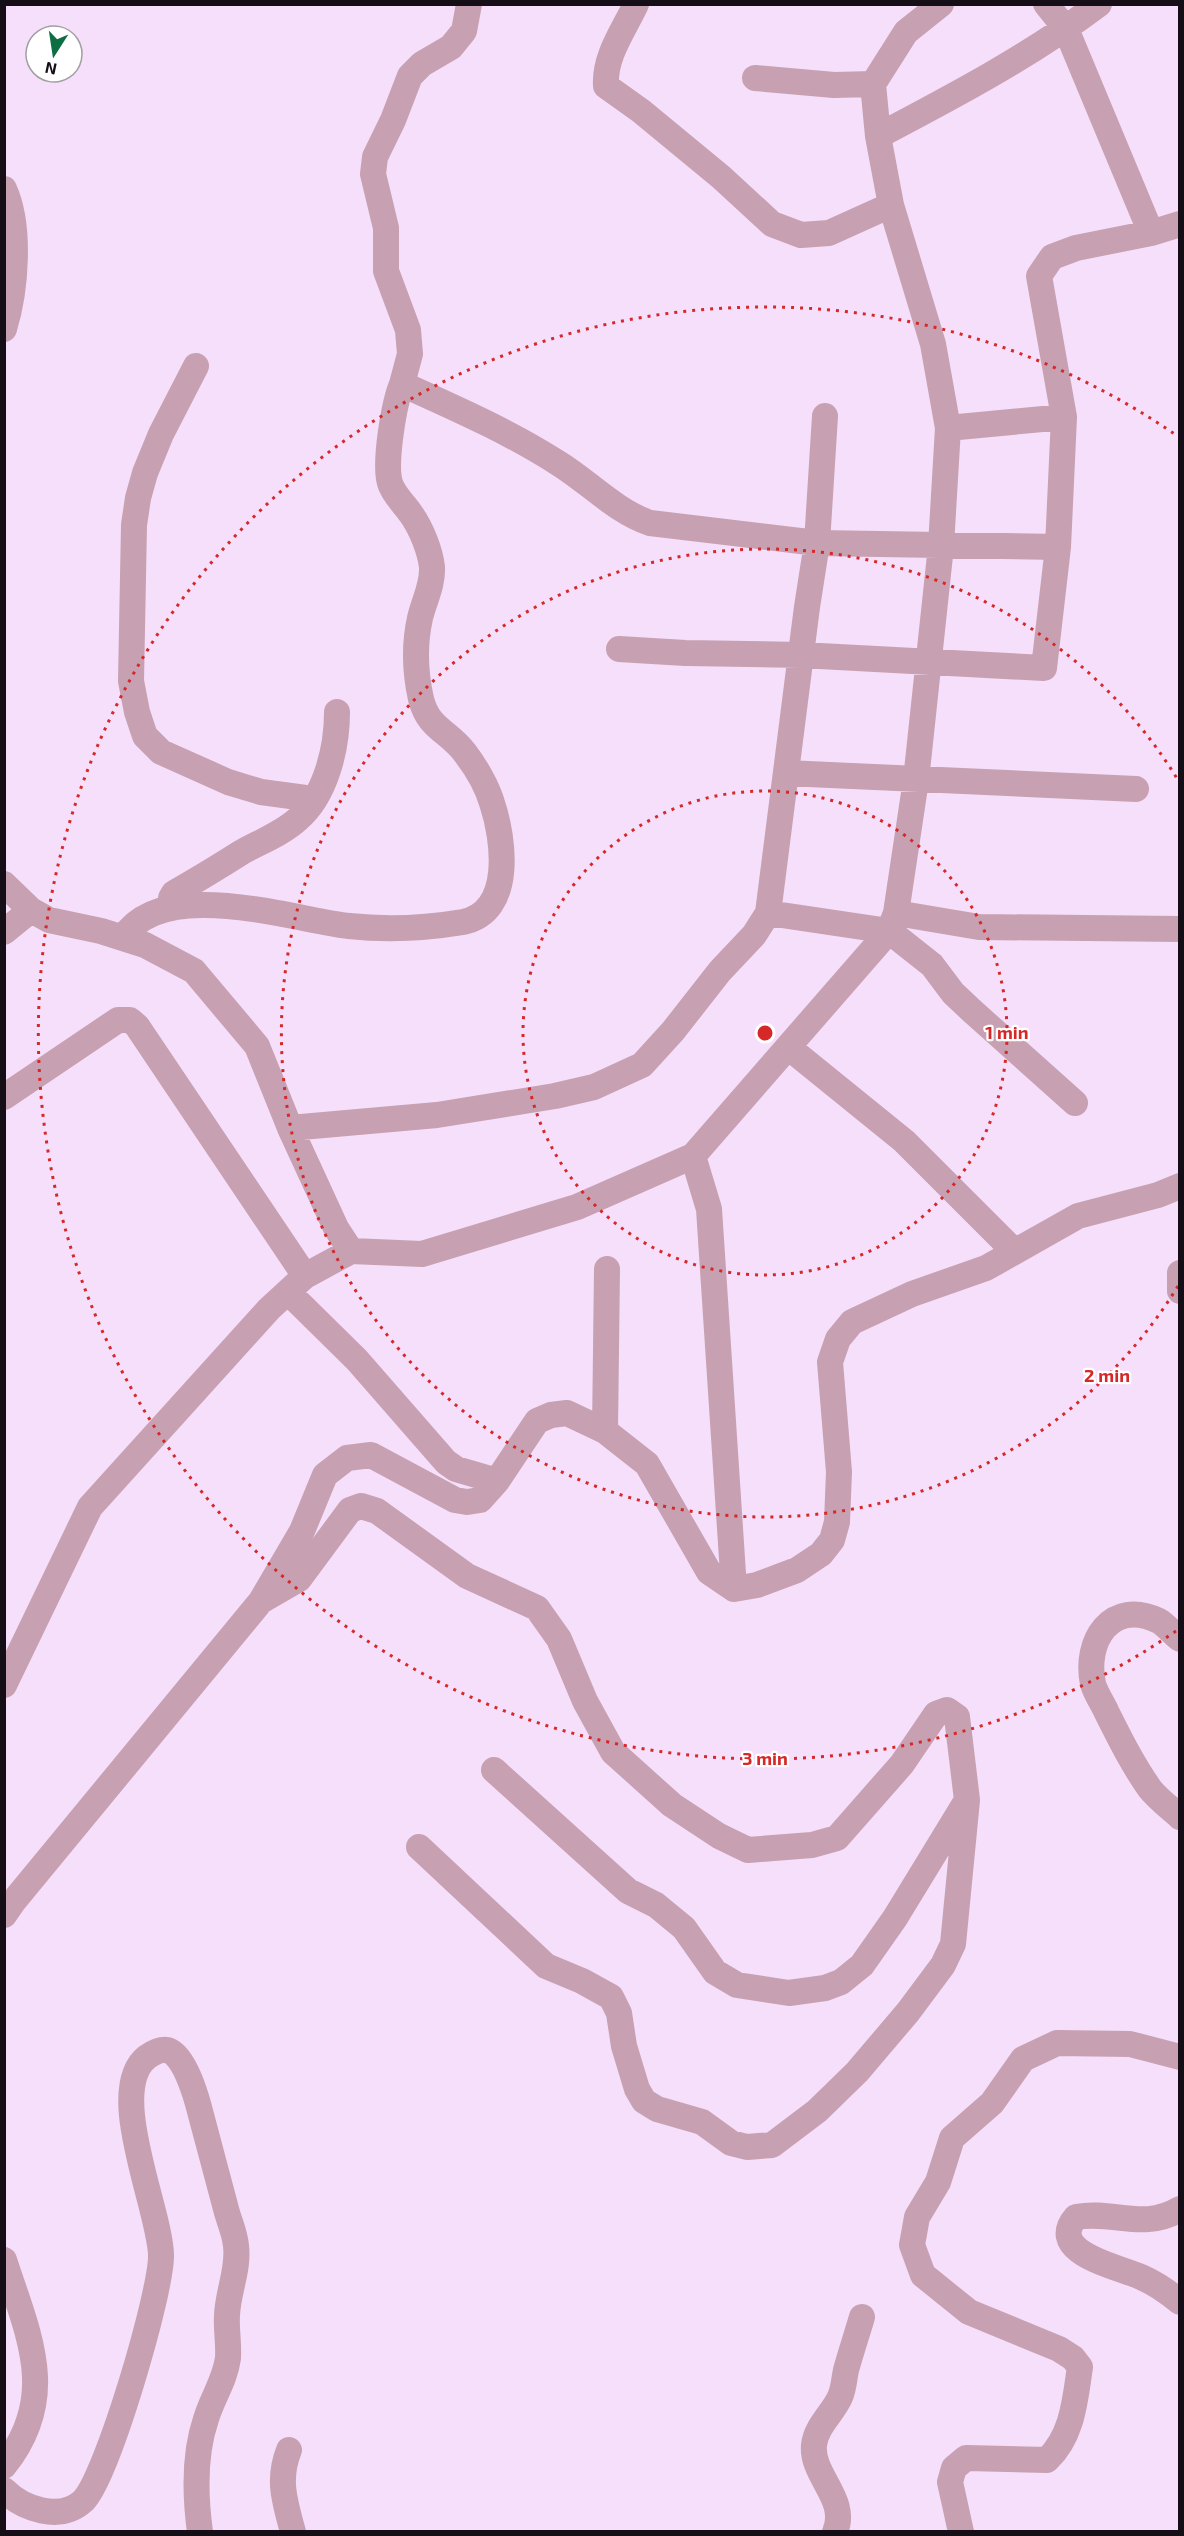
<svg xmlns="http://www.w3.org/2000/svg" width="1184" height="2536" font-family="'Exo 2',sans-serif">
<style>
.lines{fill:none;stroke-linecap:round;stroke-linejoin:round}
.minor{stroke:#c7a0b1;stroke-width:26}
.ring{fill:none;stroke:#d62828;stroke-width:3;stroke-dasharray:3 6}
.centre{fill:#d62828;stroke:#fff;stroke-width:3}
.ring-label{font-size:18px;text-anchor:middle;font-weight:bold;fill:#d62828;stroke:#fff;stroke-width:4.5;stroke-linejoin:round;paint-order:stroke}
</style>
<rect width="100%" height="100%" fill="#f5dffb"/>
<g class="lines">
<path class="minor" d="M636,4C624,30 604,56 606,86L641,111L721,177L772,224L801,235L829,233L891,205
M1046,4L1066,29L1151,233
M755,78L834,85L873,84
M878,136C954,96 1030,56 1099,4
M4,189C21,226 16,290 4,329
M196,366L161,434L145,473L138,498L134,525L131,681L137,712L145,736L161,752L228,782L261,792L313,799
M402,384L410,354L408,330L386,271V228L373,174L375,157L393,120L410,76L422,64L451,47L464,31L469,4
M948,428L1064,417
M619,649L685,653L801,655L1044,668L1058,547L1064,417L1039,276L1052,257L1076,248L1151,233L1180,224
M786,773L1136,789
M4,884L31,910L49,920L101,931L145,945L194,971L257,1046L290,1128L336,1228L351,1251
M174,906L171,898L174,893C197,880 220,866 242,852C260,842 283,833 298,819C326,795 337,748 337,712
M768,913L807,607L817,543L825,416
M896,913L979,927L1180,929
M4,932L31,910
M123,938C162,876 290,919 349,926C385,930 427,928 463,922C514,912 504,839 492,803C487,786 475,766 465,753C448,730 429,730 421,699C415,672 414,645 420,618C424,601 433,585 432,567C430,550 421,528 411,514C405,505 393,494 390,483C384,463 394,403 402,384C455,408 508,431 558,463C589,482 615,511 650,523L817,543L1058,547
M788,1047L904,1141L1014,1251
M4,1097L118,1020H130L137,1026L305,1276
M290,1128L437,1115L555,1096L594,1087L642,1065L673,1031L720,971L754,935L768,913L889,931L932,965L953,993L971,1010L1075,1103
M693,1156L709,1209L734,1589
M1180,1273V1291
M288,1292L357,1360L446,1462L456,1469L497,1481
M605,1431L607,1269
M261,1601L299,1579L350,1510L361,1506L377,1511L467,1576L537,1608L559,1639L585,1701L613,1752L672,1805L719,1836L748,1850L812,1845L837,1838L902,1764L936,1714L947,1710L957,1717L967,1800L953,1944L943,1965L908,2012L857,2072L817,2111L772,2145L747,2147L731,2143L702,2122L657,2109L644,2101L637,2089L624,2046L619,2013L611,1997L582,1981L546,1966L419,1847
M1180,1639C1173,1634 1166,1625 1159,1621C1111,1598 1084,1641 1093,1684C1096,1694 1103,1704 1107,1713C1120,1739 1133,1765 1150,1789C1158,1799 1170,1808 1180,1817
M4,1685L90,1507L269,1309L305,1276L351,1251L422,1254L577,1207L693,1156L889,931L896,913L916,780L941,546L948,428L933,344L891,205L878,136L873,84L906,32L941,4
M494,1770L628,1891L656,1905L684,1928L715,1972L737,1985L789,1993L825,1988L841,1982L862,1965L895,1918L964,1805
M4,1915L13,1902L261,1601L302,1531L325,1475L347,1458L371,1455L455,1500L467,1502L480,1500L497,1481L537,1421L551,1415L567,1413L605,1431L647,1464L709,1572L734,1589L757,1585L797,1570L821,1554L832,1540L837,1522L839,1472L830,1362L838,1339L852,1322L912,1294L986,1268L1078,1216L1158,1195L1180,1186
M1180,2209C1143,2231 1114,2210 1076,2217C1045,2253 1120,2267 1141,2277C1155,2283 1168,2292 1180,2302
M4,2260C28,2334 60,2396 4,2466
M289,2450C277,2480 285,2502 293,2532
M4,2490C23,2509 60,2522 83,2501C107,2478 162,2291 161,2255C160,2209 105,2090 147,2057C153,2053 160,2049 167,2050C185,2054 197,2099 201,2115C209,2146 218,2178 226,2209C229,2221 235,2233 236,2246C239,2269 228,2291 227,2315C226,2329 229,2344 228,2358C225,2381 212,2398 206,2419C194,2454 195,2495 200,2532
M835,2532C849,2499 811,2476 814,2445C816,2426 833,2413 840,2397C844,2388 844,2379 846,2370C851,2352 857,2334 862,2317
M961,2532L950,2482L954,2468L966,2458L1047,2460C1073,2435 1075,2400 1080,2367L1073,2358L1059,2349L969,2312L923,2275L912,2245L917,2217L938,2182L952,2138L992,2103L1023,2059L1057,2043L1130,2044L1180,2057"/>
</g>
<g class="ring">
<circle cx="765" cy="1033" r="242"/>
<path d="M1178 1286A484 484 0 1 1 1178 780"/>
<path d="M1176 1631A726 726 0 1 1 1176 435"/>
</g>
<circle cx="765" cy="1033" r="9" class="centre"/>
<g class="ring-label">
<text x="1007" y="1039">1 min</text>
<text x="1107" y="1382">2 min</text>
<text x="765" y="1765">3 min</text>
</g>
<rect width="1184" height="2536" fill="none" stroke="#150e17" stroke-width="12"/>
<g transform="translate(54 54) rotate(192)"><circle r="28" fill="#ffffff" stroke="#a19fa2" stroke-width="1.5"/>
<path d="M0-4.5L10 22L0 15L-10 22Z" fill="#0d6e43"/>
<text y="-9" font-size="16" font-weight="bold" text-anchor="middle" fill="#150e17">N</text>
</g>
</svg>
